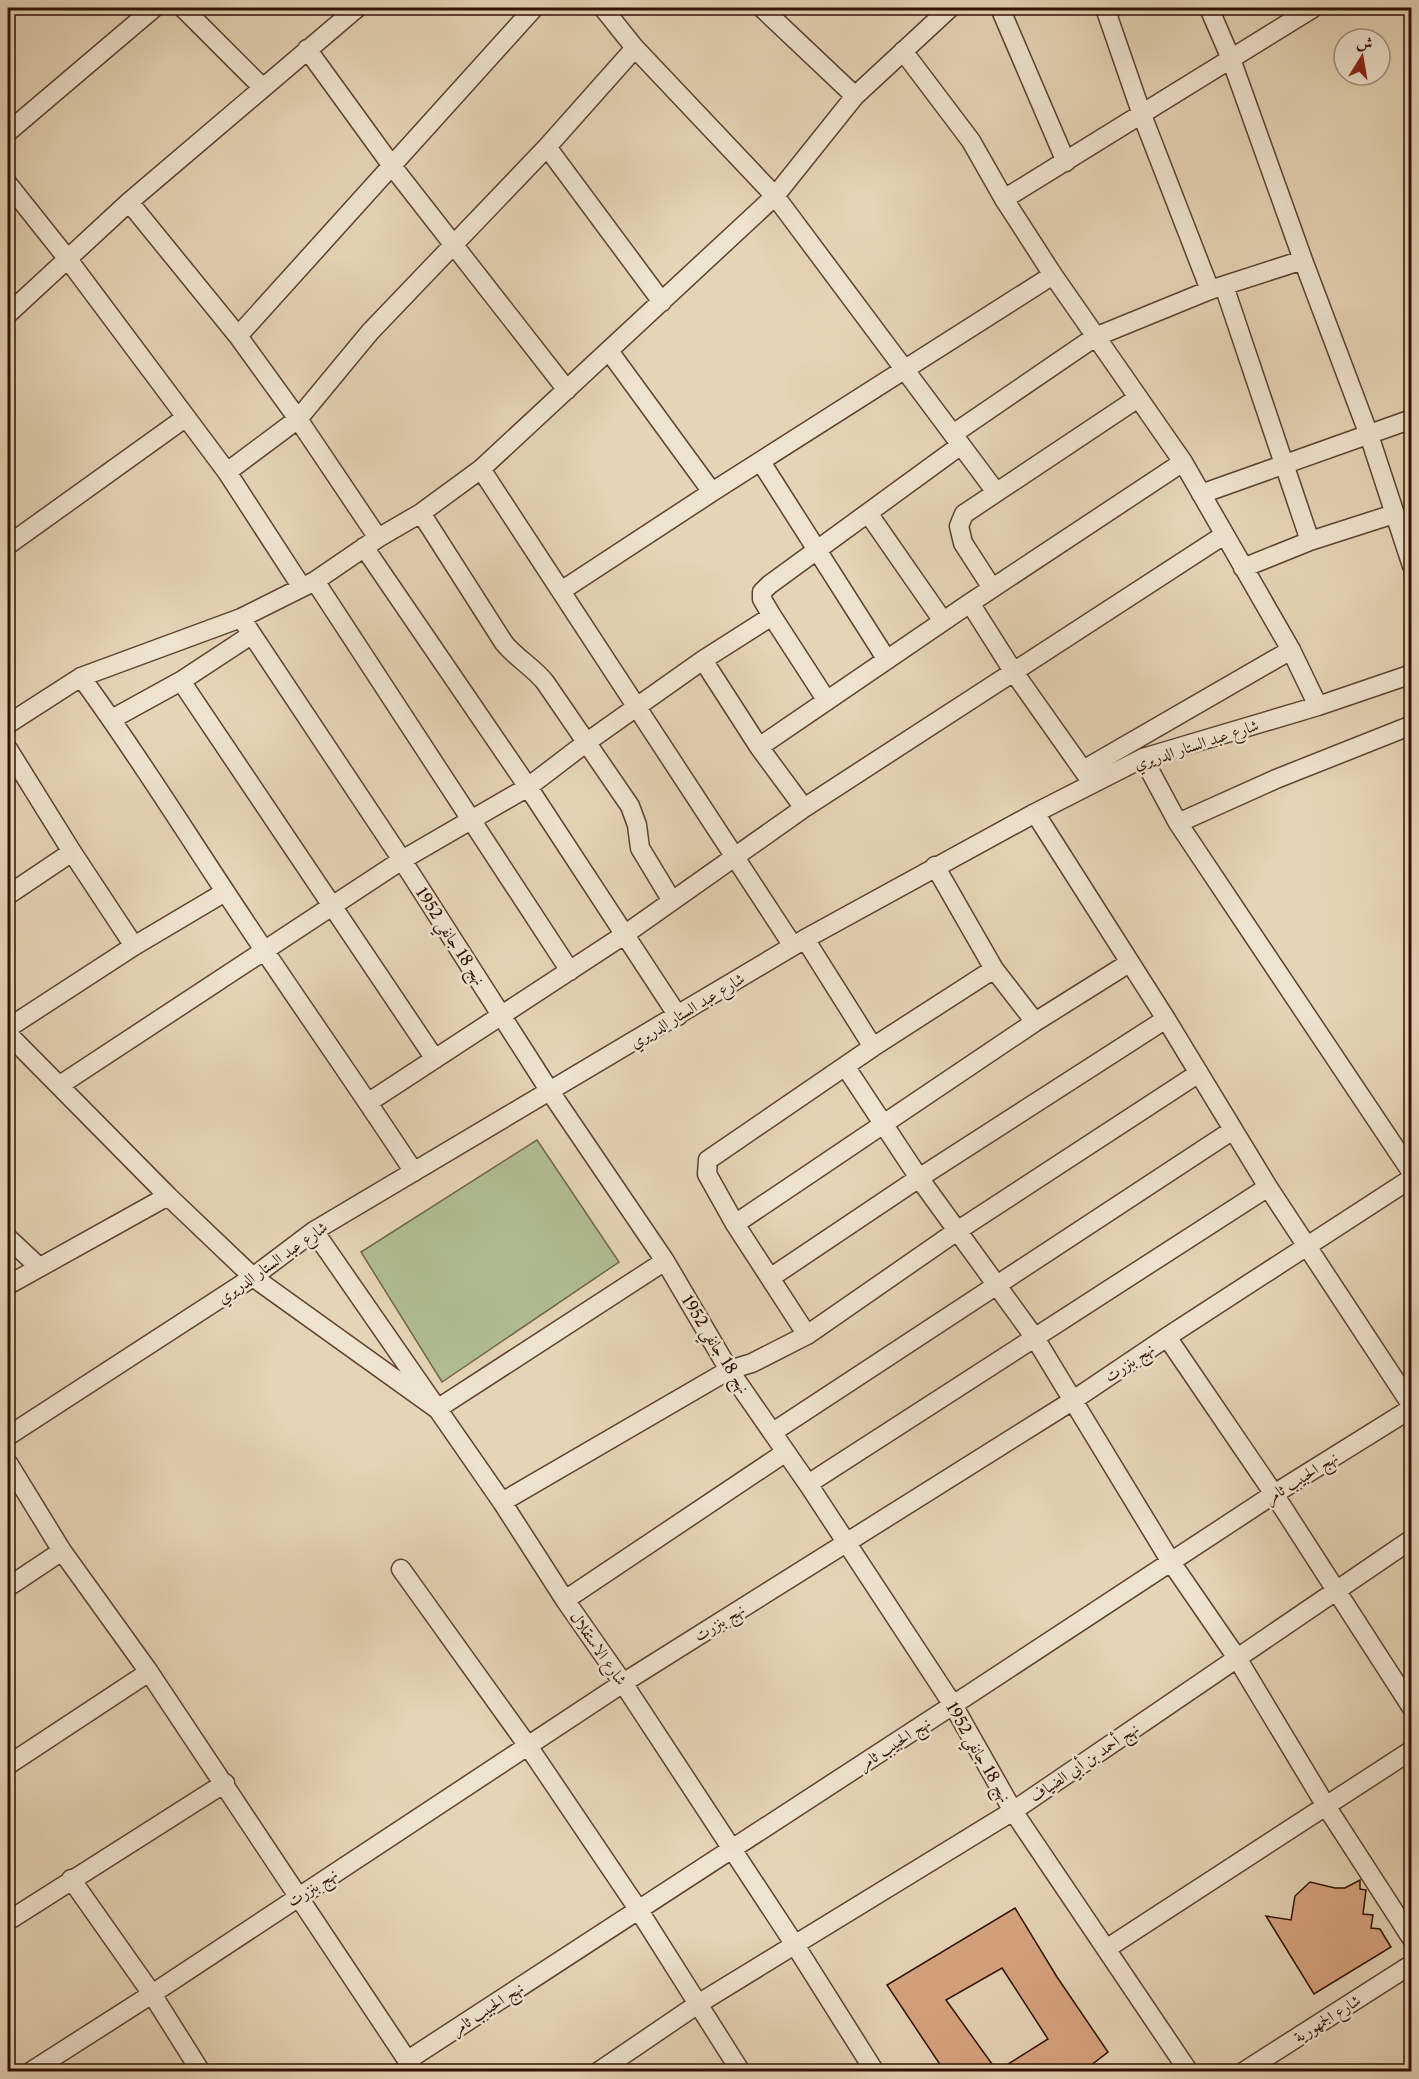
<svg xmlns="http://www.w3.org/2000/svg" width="1419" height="2079" font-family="'Libre Caslon Text',Amiri,serif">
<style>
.green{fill:#b0bd91;stroke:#70674b;stroke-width:1.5}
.building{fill:#d7a480;stroke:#311105;stroke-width:1.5;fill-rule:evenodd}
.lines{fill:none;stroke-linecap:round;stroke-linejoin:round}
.minor-casing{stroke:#5e4231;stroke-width:21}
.minor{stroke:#eee3cf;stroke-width:18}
.labels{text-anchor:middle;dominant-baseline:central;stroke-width:5;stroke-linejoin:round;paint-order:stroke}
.street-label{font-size:16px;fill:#311105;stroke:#eee3cf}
</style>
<rect width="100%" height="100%" fill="#e5d4b5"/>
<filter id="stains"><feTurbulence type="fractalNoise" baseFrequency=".00333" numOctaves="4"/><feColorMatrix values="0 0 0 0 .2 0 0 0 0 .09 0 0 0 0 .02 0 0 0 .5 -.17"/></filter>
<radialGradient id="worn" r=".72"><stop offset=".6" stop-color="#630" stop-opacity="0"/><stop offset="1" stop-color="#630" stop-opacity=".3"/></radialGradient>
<path class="green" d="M537,1140L619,1262L442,1382L361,1252Z"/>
<path class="building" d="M1360,1880V1889L1366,1890L1363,1914L1373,1915L1371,1928L1380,1929L1391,1947L1314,1994L1266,1916L1291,1920L1295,1896L1310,1882L1335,1888H1345Z
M1015,1908L1057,1977L1108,2052L1082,2072H945L887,1985ZM1002,1968L1048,2039L997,2071L946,2000Z"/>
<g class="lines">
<defs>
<path id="minor" d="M183,8L262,87
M603,8L635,48L775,196L996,492
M762,8L855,96
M1000,8L1066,162
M1105,8L1142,115L1210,290
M1209,8L1231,59L1303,260L1369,435L1412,566
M307,49L392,166L567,390
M903,51L971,141L1004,199L1053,275L1183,462L1291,650L1318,706
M8,132L154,8
M547,147L662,302
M8,184L67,258L227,472L301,586
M1004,199L1313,8
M129,202L238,336L298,419L378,538
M1224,286L1310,541
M8,314L129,202L357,8
M238,336L534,8
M609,351L712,492
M953,434L1095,337L1210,290L1303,260
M761,462L887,660
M481,469L793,946
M227,472L298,419L370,332L547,147L635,48
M1201,494L1412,419
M421,513L504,643C516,658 533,667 545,682L630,806L637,825L640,848L672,901
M868,513L943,621
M8,545L185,418
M364,547L528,787L678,1016
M1243,568L1310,541L1394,514
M315,581L570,971
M992,588L963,543L959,526L964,514L1138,398
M561,591L712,492L1053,275
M970,603L1013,671L1090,780
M241,618L402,860L549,1090L665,1261L729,1370L808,1484L953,1705L1013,1811L1189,2072
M703,660L759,747L804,808
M81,677C139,756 191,841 246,923C301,1006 359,1088 414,1172
M181,681L435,1059
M827,701L772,616L762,599V592L769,585L961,445
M112,719L181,681L251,635
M8,724L81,677L241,618L315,581L378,538L421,513L481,469L775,196L855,96L950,8
M759,747L970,603L1183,462
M8,749L72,852L134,946
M1143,758L1178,823L1412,1173
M1083,770L1291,650
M1035,813L1166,1019L1268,1187L1412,1406
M1178,823L1276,779L1412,725
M935,866L994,969L1035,1022
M8,895L72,852
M805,939L873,1047
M8,1028L134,946L225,892
M8,1034L168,1196L253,1277L437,1409L665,1261
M845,1066L919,1178L1035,1338L1171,1562L1237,1658L1326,1806L1412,1939
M60,1085L402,860L528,787L587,742L703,660L772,616
M369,1102L624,935L804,808L1224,535
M735,1224L1035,1022L1129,963
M314,1231L502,1502L565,1600L623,1683L795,1945L875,2072
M8,1238L39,1267
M770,1278L919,1178L1166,1019
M8,1285L168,1196
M807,1335L735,1224L707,1174L708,1160L873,1047L994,969
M1167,1337L1274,1494L1412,1708
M773,1432L1233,1130
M8,1436L253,1277L314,1231L805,939L1035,813L1143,758L1318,706L1412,674
M8,1463L62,1551L8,1587
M808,1484L1268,1187
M502,1502L729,1370L752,1363L807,1335L957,1231L1199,1073
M62,1551L149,1672L415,2072
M401,1569L528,1746L638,1909L741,2072
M565,1600L786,1452
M8,1765L149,1672
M71,1879L152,1994L201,2072
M8,1921L225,1783
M1106,1949L1412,1750
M408,2060L953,1705L1274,1494L1412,1408
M30,2072L152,1994L623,1683L1072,1401L1167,1337L1412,1178
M598,2072L698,2004L1013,1811L1412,1539
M1243,2072L1412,1964"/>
</defs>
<use href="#minor" class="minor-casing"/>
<use href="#minor" class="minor"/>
</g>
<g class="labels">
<g class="street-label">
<text transform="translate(1196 744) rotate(-18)">شارع عبد الستار الدريري</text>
<text transform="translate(451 936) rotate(57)">نهج 18 جانفي 1952</text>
<text transform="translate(687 1010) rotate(-31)">شارع عبد الستار الدريري</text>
<text transform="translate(272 1262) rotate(-35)">شارع عبد الستار الدريري</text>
<text transform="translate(716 1344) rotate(58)">نهج 18 جانفي 1952</text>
<text transform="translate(1129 1362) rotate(-34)">نهج بنزرت</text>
<text transform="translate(1301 1477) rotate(-32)">نهج الحبيب ثامر</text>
<text transform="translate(719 1622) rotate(-32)">نهج بنزرت</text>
<text transform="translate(599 1648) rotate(55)">شارع الاستقلال</text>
<text transform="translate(894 1743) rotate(-33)">نهج الحبيب ثامر</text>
<text transform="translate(979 1752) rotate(60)">نهج 18 جانفي 1952</text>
<text transform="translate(1084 1762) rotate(-34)">نهج أحمد بن أبي الضياف</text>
<text transform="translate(312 1887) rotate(-33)">نهج بنزرت</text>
<text transform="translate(487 2008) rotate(-33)">نهج الحبيب ثامر</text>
<text transform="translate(1327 2018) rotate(-32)">شارع الجمهورية</text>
</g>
</g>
<rect width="1419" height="2079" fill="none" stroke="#e5d4b5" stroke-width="30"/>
<rect x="9" y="9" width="1401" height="2061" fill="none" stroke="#311105" stroke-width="3"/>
<rect x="15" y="15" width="1389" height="2049" fill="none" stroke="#311105" stroke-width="1.5"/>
<g transform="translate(1362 57) rotate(11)"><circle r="28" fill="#eee3cf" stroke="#a28f7e" stroke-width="1.5"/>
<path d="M0-4.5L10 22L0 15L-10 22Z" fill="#8f2418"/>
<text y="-9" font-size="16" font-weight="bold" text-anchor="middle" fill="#311105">ش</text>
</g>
<rect width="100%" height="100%" filter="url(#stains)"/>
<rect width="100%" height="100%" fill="url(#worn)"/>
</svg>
